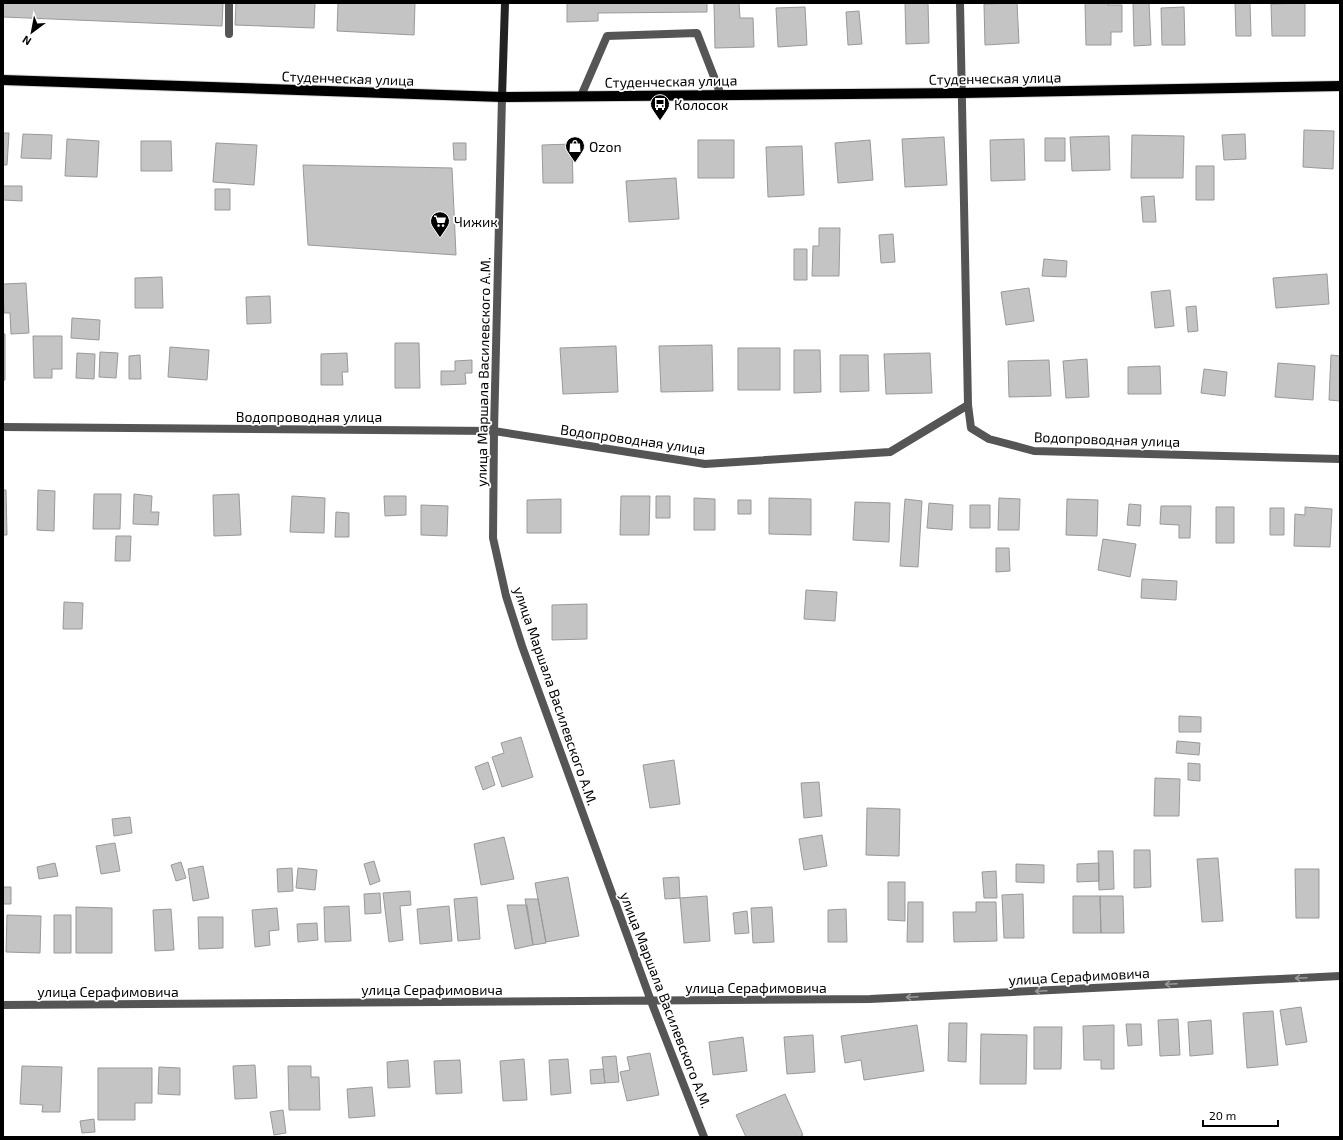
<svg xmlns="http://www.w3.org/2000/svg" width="1343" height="1140" font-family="'Exo 2',sans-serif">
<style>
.building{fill:#c4c4c4;stroke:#999}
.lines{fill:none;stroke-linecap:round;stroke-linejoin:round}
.primary-casing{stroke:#dbdbdb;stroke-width:12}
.service{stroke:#555;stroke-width:8}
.minor{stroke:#555;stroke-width:8}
.tertiary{stroke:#555;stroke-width:8}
.secondary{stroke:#222;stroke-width:8}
.primary{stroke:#000;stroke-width:10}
.oneway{stroke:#999}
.labels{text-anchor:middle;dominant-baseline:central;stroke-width:3.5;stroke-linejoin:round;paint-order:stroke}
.street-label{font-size:14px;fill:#000;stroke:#fff}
.poi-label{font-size:14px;fill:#000;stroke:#fff;text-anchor:start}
</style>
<rect width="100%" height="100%" fill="#fff"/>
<path class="building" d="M3,3H223L222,26L3,17Z
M236,3H315L314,28L235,25Z
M338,3H415L414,35L337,31Z
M567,3H707V12L598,13V21L567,22Z
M714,3H739L740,18H753L754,47L715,48Z
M905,3H928L929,43L906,44Z
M1017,3L1019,43L985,45L984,4Z
M1085,3H1108V5H1122V32H1111V45H1086Z
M1133,3H1149L1151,45L1134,46Z
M1235,3H1250L1251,36H1236Z
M1305,3V36H1272L1271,4Z
M805,7L807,45L778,47L776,8Z
M1184,7L1185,45H1162L1161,8Z
M859,11L862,44L848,45L846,12Z
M1304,130L1334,131L1333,169L1303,167Z
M3,133H9L7,165H3Z
M23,134L52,135L51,159L21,158Z
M1245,134L1246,159L1224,160L1222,135Z
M1132,135L1184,136L1183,178H1131Z
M1109,136L1110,170L1072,171L1070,137Z
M944,137L947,185L905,187L902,139Z
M1045,138H1065V161H1045Z
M67,139L99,141L97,177L65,176Z
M1024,139L1025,180L991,181L990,140Z
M698,140H734V178H698Z
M870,140L873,180L838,183L835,143Z
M141,141H171L172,171H141Z
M216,143L257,145L254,185L213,182Z
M453,143H466V160H454Z
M572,144L573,183H543L542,145Z
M802,146L804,195L768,197L766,147Z
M303,165L452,168L456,255L308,245Z
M1196,166H1214V200H1196Z
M676,178L679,219L629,222L626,181Z
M3,186H22V201L3,200Z
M215,189H230V210H215Z
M1154,196L1156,222H1143L1141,197Z
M819,228H840L839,276H812L813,246H819Z
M893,234L895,262L881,263L879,235Z
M794,249H807V280H794Z
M1044,259L1067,261L1066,277L1042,276Z
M1327,274L1329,304L1276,308L1273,278Z
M162,277L163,308H135V278Z
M26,283L29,333L11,334L10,313H4L3,284Z
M1029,288L1034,321L1006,325L1001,292Z
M1170,290L1174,326L1155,328L1151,292Z
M270,296L271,323L247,324L246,297Z
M1196,306L1198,331L1188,332L1186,307Z
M72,318L100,320L99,340L71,338Z
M3,334H5V380H3Z
M33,336H62V369H52V378H34Z
M395,343H419L420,388H395Z
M712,345L713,391L661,392L659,346Z
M616,346L618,392L563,394L560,348Z
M170,347L209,350L207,380L168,377Z
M738,348H780V390H738Z
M794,350H820L821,392L794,393Z
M100,352L118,353L116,378L99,377Z
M77,353L95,354L94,379L76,378Z
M347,353L348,372H342L343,385H321V354Z
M930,353L932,393L886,394L884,354Z
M140,355L141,379H129V356Z
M840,355H868L869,391L840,392Z
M1331,355L1340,356V401L1329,400Z
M1087,359L1089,397L1066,398L1063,361Z
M472,360V373H465L466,384L441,385V371H455V361Z
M1049,360L1051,396L1009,397L1008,361Z
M1278,363L1315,366L1313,400L1275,397Z
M1160,366L1161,394H1128V367Z
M1204,369L1227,372L1225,396L1201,393Z
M3,490H6L7,535H3Z
M38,490L55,491L54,531L37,530Z
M94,494H121L120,529H93Z
M134,494L152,496L151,512H159L158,525L133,524Z
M239,494L241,535L214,536L213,495Z
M292,496L325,498L324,533L290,532Z
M384,496H406V515L385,516Z
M621,496H650L649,535H620Z
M656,496H670V518H656Z
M694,498L715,499V530H694Z
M769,498L811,499V535L769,534Z
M999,498L1020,499L1019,530H998Z
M561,499V533H527V500Z
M905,499L922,501L918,567L900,566Z
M1067,499L1098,500L1097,536L1066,535Z
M738,500H751V514H738Z
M855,502L890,503L889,542L853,540Z
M929,503L953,505L952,530L927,528Z
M1129,504L1141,505L1140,526L1127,525Z
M421,505L448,506L447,536L421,535Z
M970,505H990V528H970Z
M1161,506H1191L1190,538H1179V525L1160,524Z
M1216,507H1234V543H1216Z
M1305,507L1332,509L1330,547L1294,546L1295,514L1305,515Z
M1270,508H1284V535H1270Z
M336,512L349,513V537H335Z
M116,536H131L130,561H115Z
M1103,539L1136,544L1130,577L1098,570Z
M996,548H1009L1010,571L996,572Z
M1142,579L1177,581L1176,600L1141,598Z
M806,590L837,592L835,621L804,619Z
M64,602L83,603L82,629H63Z
M587,604V639L552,640V605Z
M1179,716L1201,717V732H1179Z
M521,737L533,777L502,787L492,757L504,753L501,743Z
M1177,741L1200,743L1199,755L1176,753Z
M674,760L680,804L650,808L643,765Z
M488,762L495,785L483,790L475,767Z
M1188,763L1200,764V781L1188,780Z
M1155,778L1180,779L1179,816H1154Z
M819,782L822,816L804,818L801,783Z
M867,808L900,809L899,856L866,855Z
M130,817L132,833L114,836L112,819Z
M822,835L827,866L804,870L799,839Z
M504,837L514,879L481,885L474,844Z
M115,843L120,871L101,874L96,846Z
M1134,850H1150L1151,887L1134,888Z
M1098,851H1113L1114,889L1099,890Z
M1218,858L1223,921L1202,922L1197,859Z
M374,861L380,881L370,885L364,864Z
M181,862L186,878L176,881L171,865Z
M55,863L58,876L39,879L37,867Z
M1099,863V881L1077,882V864Z
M1016,864L1044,865V883L1016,882Z
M203,866L209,898L193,901L188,869Z
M292,868L293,891L278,892L277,869Z
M298,868L317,870L315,890L296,888Z
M1295,869H1319V918H1296Z
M996,871L997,898H984L982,872Z
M568,877L579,936L546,942L535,883Z
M679,877L680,898L665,899L663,878Z
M888,882H905V921L888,920Z
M3,887H11V904H3Z
M410,891L411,905L400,906L403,940L389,942L383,893Z
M380,893L381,913L365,914L364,894Z
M1023,894L1024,938H1004L1002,895Z
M707,896L710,941L684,943L680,898Z
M1073,896H1100L1101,933H1073Z
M1100,896H1123L1124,933H1101Z
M477,897L480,939L458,941L454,899Z
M525,899H538L546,943L533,945Z
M908,902H923V942H907Z
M976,902H996L997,941L954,942L953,912H976Z
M507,905H527L533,945L515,949Z
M349,906L351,941L325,942L324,907Z
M449,906L452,941L420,944L417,909Z
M76,907L112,908V953H76Z
M772,907L774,942L753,943L751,908Z
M277,908L279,930L269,931L270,945L255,947L252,910Z
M171,909L174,950L155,951L153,910Z
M846,909L847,942H828V910Z
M747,911L749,933L735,934L733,913Z
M7,915L41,916L40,953L6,952Z
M54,915H71V953H54Z
M198,917H223V948L199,949Z
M317,923L318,940L298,942L297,924Z
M1301,1007L1307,1042L1286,1045L1280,1010Z
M1273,1011L1278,1065L1247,1068L1243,1013Z
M1178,1019L1180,1055L1160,1056L1158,1020Z
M1211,1020L1213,1054L1190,1056L1188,1022Z
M949,1023H967L966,1062L948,1061Z
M1126,1024H1141L1142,1045L1128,1046Z
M917,1025L924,1071L864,1080L861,1060L845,1063L841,1036Z
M1114,1025V1069H1101V1060H1084L1083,1026Z
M1034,1027H1062L1061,1069H1034Z
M981,1034L1027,1035L1026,1084H980Z
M813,1035L815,1072L787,1074L784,1037Z
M743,1037L747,1071L713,1075L709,1042Z
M650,1053L659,1095L627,1101L620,1072L630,1070L627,1057Z
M616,1056L619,1082L605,1083L602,1057Z
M524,1059L527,1100L503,1101L500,1061Z
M568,1059L571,1093L551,1095L549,1060Z
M408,1060L410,1087L388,1088L387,1062Z
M460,1060L462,1093L436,1094L434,1061Z
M255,1065L257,1098L235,1099L233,1066Z
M22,1066L62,1067L60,1112H42L43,1105L20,1104Z
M288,1066H311V1077H319L320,1110H289Z
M159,1067L180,1068V1095L158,1094Z
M98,1068H152V1103H135V1120H98Z
M603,1069L605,1083L591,1084L590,1070Z
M372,1087L375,1116L349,1118L347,1089Z
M785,1094L803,1135L799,1137H746L736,1115Z
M283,1110L286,1133L274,1135L270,1112Z
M94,1119L95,1132L82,1133L80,1121Z"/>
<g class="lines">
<defs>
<path id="primary" d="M3,80L502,97L962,93L1340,86"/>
</defs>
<use href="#primary" class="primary-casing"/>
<path class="service" d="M229,34V3
M581,96L607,36L697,33L721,95"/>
<path class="minor" d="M960,3L968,405
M3,427L494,431L705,464L890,452L968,405L971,428L989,439L1034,451L1340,459"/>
<path class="tertiary" d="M502,97L494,431L493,538L506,596L522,646L651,1001L704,1137
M3,1005L870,999L1340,976"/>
<path class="secondary" d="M502,97L505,3"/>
<use href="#primary" class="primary"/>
</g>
<defs><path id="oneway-shaft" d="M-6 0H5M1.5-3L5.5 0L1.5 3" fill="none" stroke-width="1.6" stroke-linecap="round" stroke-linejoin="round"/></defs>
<g class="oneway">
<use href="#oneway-shaft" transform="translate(1301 978) rotate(177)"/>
<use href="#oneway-shaft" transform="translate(1171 984) rotate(177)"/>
<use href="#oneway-shaft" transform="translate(1041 991) rotate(177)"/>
<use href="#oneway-shaft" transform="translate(912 997) rotate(177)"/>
</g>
<defs>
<symbol id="bus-pin" viewBox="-11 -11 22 30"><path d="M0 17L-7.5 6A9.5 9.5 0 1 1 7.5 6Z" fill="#000" stroke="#fff"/><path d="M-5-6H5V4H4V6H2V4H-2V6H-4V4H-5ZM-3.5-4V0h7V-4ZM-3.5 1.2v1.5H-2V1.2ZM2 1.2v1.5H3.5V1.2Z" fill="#fff"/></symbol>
<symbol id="shop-pin" viewBox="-11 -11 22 30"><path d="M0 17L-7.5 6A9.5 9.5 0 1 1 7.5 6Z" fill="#000" stroke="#fff"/><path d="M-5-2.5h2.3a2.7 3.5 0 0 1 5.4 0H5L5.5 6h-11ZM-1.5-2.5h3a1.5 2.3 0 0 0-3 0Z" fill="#fff"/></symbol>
<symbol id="supermarket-pin" viewBox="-11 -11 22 30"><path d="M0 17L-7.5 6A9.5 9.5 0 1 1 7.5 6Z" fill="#000" stroke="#fff"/><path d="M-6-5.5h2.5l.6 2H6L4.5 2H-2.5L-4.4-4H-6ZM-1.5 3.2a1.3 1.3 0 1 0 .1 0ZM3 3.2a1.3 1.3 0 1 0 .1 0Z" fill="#fff"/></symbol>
</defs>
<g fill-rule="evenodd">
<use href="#bus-pin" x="649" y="93" width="22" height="30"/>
<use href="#shop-pin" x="564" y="135" width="22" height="30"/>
<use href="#supermarket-pin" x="429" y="210" width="22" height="30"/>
</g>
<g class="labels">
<g class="street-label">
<text transform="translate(348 78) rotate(2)">Студенческая улица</text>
<text transform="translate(995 78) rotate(-1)">Студенческая улица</text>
<text transform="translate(671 81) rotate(-1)">Студенческая улица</text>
<text transform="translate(483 372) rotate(-89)">улица Маршала Василевского А.М.</text>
<text x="309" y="416">Водопроводная улица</text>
<text transform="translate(633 439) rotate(8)">Водопроводная улица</text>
<text transform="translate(1107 439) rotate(2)">Водопроводная улица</text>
<text transform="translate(556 696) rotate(71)">улица Маршала Василевского А.М.</text>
<text transform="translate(1079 976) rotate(-3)">улица Серафимовича</text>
<text x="756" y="987">улица Серафимовича</text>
<text x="432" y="989">улица Серафимовича</text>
<text x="108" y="991">улица Серафимовича</text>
<text transform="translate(666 1000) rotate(69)">улица Маршала Василевского А.М.</text>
</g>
<g class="poi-label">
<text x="674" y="104">Колосок</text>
<text x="589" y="146">Ozon</text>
<text x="454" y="221">Чижик</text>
</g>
</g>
<rect width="1343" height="1140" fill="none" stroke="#000000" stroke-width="8"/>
<g transform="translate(32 32) rotate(212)" stroke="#ffffff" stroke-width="3" paint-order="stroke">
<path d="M0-3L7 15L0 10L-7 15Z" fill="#000000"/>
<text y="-6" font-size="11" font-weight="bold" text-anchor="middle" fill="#000000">N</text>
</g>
<path d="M1203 1120v6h75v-6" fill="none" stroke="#000000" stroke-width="2"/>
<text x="1209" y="1120" font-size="12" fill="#000000" stroke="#ffffff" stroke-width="3" paint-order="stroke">20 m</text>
</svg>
